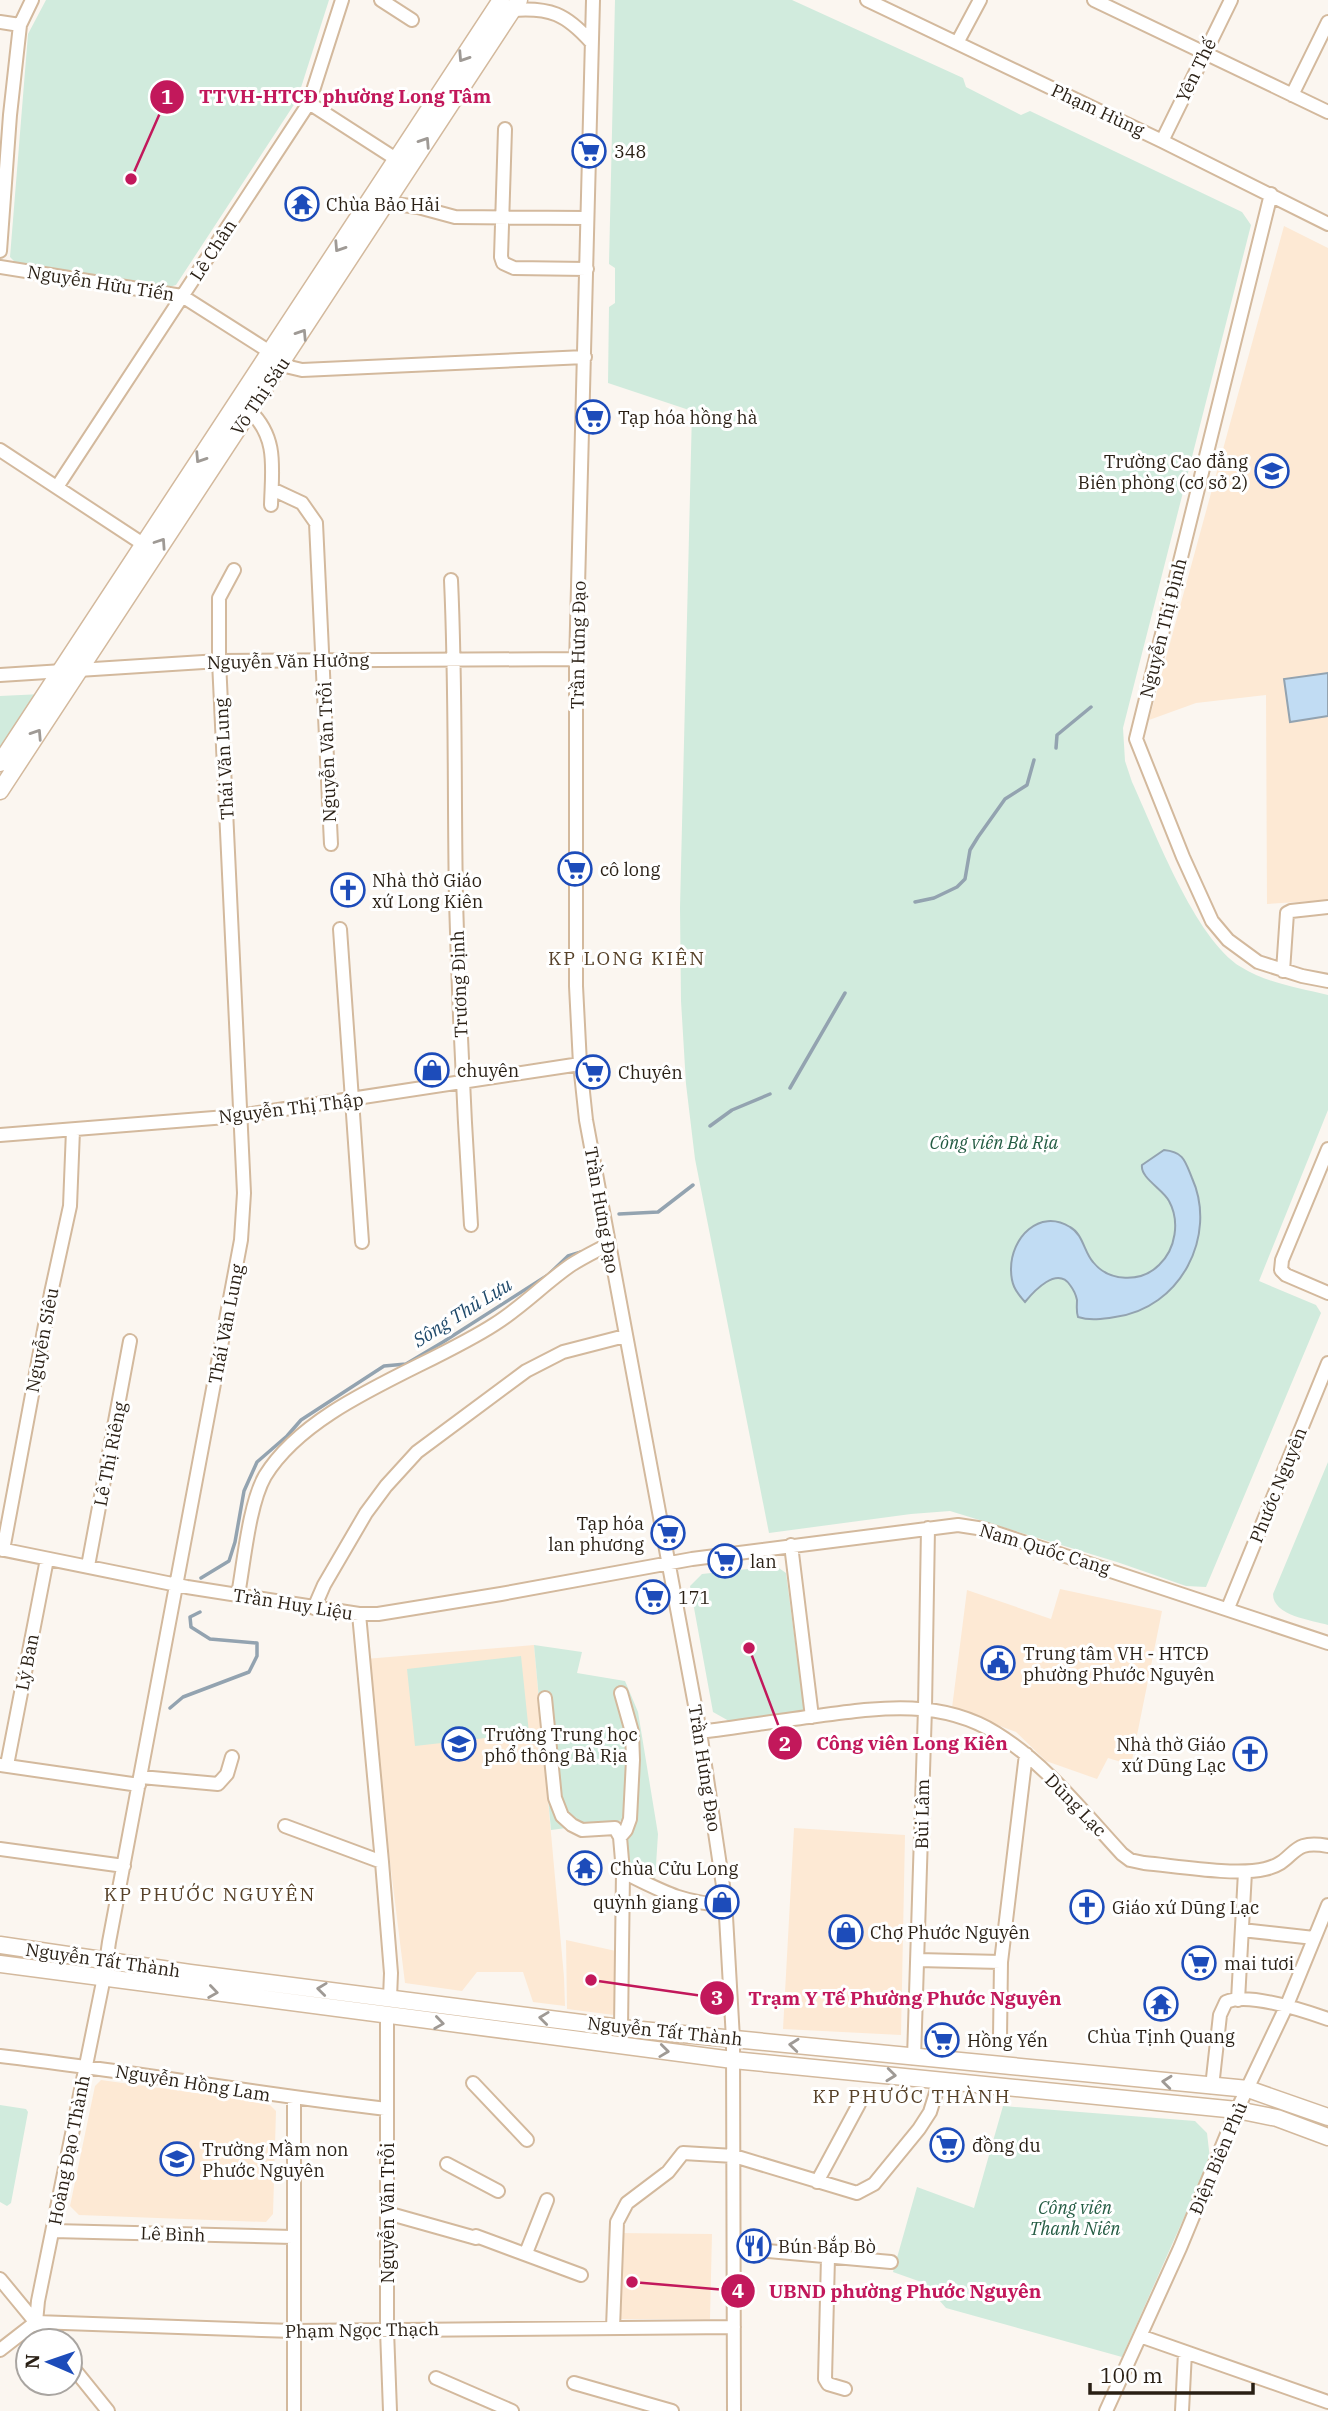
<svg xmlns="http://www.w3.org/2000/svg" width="1328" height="2411" font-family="'IBM Plex Serif',serif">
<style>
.built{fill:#fde9d4}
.green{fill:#d1ebdd}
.water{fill:#c1dcf3;stroke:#93a3b0;stroke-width:2}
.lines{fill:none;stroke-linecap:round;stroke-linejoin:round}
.stream{stroke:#93a3b0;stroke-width:3.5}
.minor-casing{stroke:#d3b99d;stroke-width:16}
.major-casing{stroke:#d3b99d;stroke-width:19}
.minor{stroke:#fff;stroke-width:12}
.major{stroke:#fff;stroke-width:16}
.oneway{stroke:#9f9a95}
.labels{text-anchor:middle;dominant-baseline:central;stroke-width:6;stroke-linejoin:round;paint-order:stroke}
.street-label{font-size:18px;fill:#291f14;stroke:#fff}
.poi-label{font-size:18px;fill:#291f14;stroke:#fff;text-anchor:start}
.park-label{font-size:18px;font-style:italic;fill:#245c43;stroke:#fff}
.neighbourhood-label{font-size:19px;letter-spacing:2px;fill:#574128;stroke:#fff}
.water-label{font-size:19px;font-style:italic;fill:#204a6b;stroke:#fff}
.leader{fill:none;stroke:#c2185b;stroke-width:2.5}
.callout-dot{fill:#c2185b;stroke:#fff;stroke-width:2.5}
.mark-label{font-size:21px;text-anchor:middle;font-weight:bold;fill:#fff}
.callout-label{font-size:19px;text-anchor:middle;font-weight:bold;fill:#c2185b;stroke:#fff;stroke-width:6;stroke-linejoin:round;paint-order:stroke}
</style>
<rect width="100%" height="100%" fill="#fbf6f0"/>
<path class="built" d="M1284,226L1328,248V900L1267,904L1266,695L1196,703L1149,720Z
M1060,1589L1162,1611L1131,1765L1108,1758L1097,1779L1046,1761L1016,1732L952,1708L967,1590L1051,1619Z
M534,1645L564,1977L565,2006L533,2002L523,1972H477L462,1991L405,1983L365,1659Z
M794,1828L905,1835L901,2035L783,2029Z
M566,1940L616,1951L614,2015L567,2009Z
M101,2080L268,2103L276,2111L273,2214L266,2222L79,2215L70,2206L95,2086Z
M616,2233L712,2234L710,2319H615Z"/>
<path class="green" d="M46,0H329L297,100L176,285L166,288L15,262L10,257L28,34Z
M615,0H792L963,78L966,87L1021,115L1030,111L1242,212L1251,225L1123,728L1125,761L1132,782C1155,832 1195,939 1241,967C1267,983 1298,988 1328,995V1110L1259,1281L1316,1305L1321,1313L1206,1587L1186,1586L1117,1562L950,1511L911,1514L769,1533L695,1159L686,1084L681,1001L680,908L692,411L608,383L609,307L615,303V268L609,264Z
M42,694L0,754V696Z
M1328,1462V1625C1312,1620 1273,1616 1273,1594Z
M776,1566L786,1573L804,1710L729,1721L713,1712L690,1586L702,1574Z
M534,1645L582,1652L577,1673L625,1681L638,1712L658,1834L655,1881L627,1868L626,1820L551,1830Z
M521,1656L529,1733L415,1746L407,1669Z
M0,2105L26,2109L28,2112L11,2203L7,2206L0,2202Z
M1003,2106L1195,2121L1207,2133L1210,2159L1122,2357L946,2308L924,2283L893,2272L917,2187L974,2208Z"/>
<path class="water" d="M1328,673V716L1290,722L1284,679Z
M1164,1150C1184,1152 1185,1161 1192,1178C1218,1236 1180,1309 1115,1317C1103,1319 1090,1321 1078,1317C1076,1311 1077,1306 1077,1300C1076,1295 1073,1289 1070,1285C1057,1266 1034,1291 1025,1302C1015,1291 1011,1284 1011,1269C1011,1238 1039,1208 1070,1227C1083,1234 1084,1252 1093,1262C1109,1282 1141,1283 1159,1265C1176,1249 1180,1221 1169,1201C1163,1189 1140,1178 1142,1165Z"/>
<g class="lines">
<path class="stream" d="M1056,748L1057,735L1091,707
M915,902L934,898L957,887L965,879L970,850L978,837L1005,799L1027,785L1034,760
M790,1088L845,993
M710,1126L732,1110L770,1094
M619,1214L658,1212L693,1185
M201,1578L229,1561L235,1542L244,1491L257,1462L287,1436L301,1420L384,1366L406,1364L443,1342L548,1275L568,1256L581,1252
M170,1708L183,1697L249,1672L257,1656V1643L210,1639L191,1627L190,1617L200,1612"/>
<defs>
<path id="minor" d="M381,0L412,20
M593,0L576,665V986L580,1064L586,1120L700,1732L725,1899L733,2039L734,2411
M867,0L1162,141L1328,224
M1094,0L1328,112
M512,10C550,7 566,14 591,42
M0,22L20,25
M957,43L980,0
M1292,95L1328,22
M309,103L396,159
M505,129L501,257L503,263L514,268L587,269
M1162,141L1231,0
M1271,194L1136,739L1183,857L1212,921L1228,940L1258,962L1302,976L1328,981
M387,203L418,207L455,217L587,218
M0,251L10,115L20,25L32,0
M0,267L182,296L270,352
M281,365L302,370L585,357
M250,411C278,438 272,468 271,505
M0,450L143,544
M57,487L309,103L342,0
M272,489L302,503L316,523L331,844
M451,580C456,687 454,793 456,900C459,1008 464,1116 471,1225
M0,675L219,661L576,659
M340,929L362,1242
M1283,971L1287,913L1291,911L1328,907
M0,1135L239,1116L580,1064
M1328,1149L1282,1260L1281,1270L1286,1275L1328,1293
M791,1545L812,1717
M0,1549L187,1587L359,1614H378L501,1594L692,1559L958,1525L984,1529L1328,1643
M3,1550L51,1293L70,1206L73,1130
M88,1566L130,1341
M238,1595C244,1562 249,1504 265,1476C310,1403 426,1369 495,1324C522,1307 545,1283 571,1265C583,1257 596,1251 609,1244
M314,1608L324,1585L366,1513L386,1486L417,1452L526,1371L563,1352L625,1336
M1228,1608L1328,1363
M359,1614L382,1862L391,1973L390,1998
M545,1698L555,1798L562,1816L572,1825L582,1830L615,1828L620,1837L623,1872L621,2028
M700,1732C739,1727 777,1721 816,1716C878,1708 939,1698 996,1733C1046,1764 1083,1812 1122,1854L1130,1860L1144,1863C1177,1866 1235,1876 1265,1869C1297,1862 1288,1838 1328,1846
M0,1765L139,1785
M7,1765L47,1559
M141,1777L218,1784L227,1774L232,1757
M285,1826L382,1862
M620,1837L626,1830L630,1819L633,1760L632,1732L621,1693
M0,1849L124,1866
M623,1872C662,1891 681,1903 725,1905
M1242,1930L1314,1938
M918,1960L1001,1962
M1238,2000L1245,1872
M387,2016V2330L390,2411
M1000,2038L1001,1962L1026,1754
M0,2056C129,2071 257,2094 387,2109
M914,2058L925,1708L928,1528
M473,2083L527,2140
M1212,2087L1220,2015L1226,2002C1248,1992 1305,2011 1328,2019
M447,2164L498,2191
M817,2182L859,2104
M387,2213L476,2238
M53,2231L293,2237
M476,2236L581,2275
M734,2248L891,2262
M526,2253L547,2200
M828,2257L825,2379L828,2384L845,2389
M0,2279L51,2341
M36,2322L38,2301L104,1977L109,1942L241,1240L244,1193L219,661V598L234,570
M613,2328L617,2222L627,2203L668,2172L683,2153L734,2156L857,2193L874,2184L919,2129L930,2112L940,2080
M1140,2336L1328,2402
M0,2350L36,2322L293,2331L734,2327
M70,2364L108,2411
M436,2378L512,2411
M574,2383L672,2411
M294,2411V2098
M1106,2411L1180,2248L1237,2110L1287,2005L1328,1905
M1182,2411L1185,2352"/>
<path id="major" d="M0,763L501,0
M0,791L519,0
M0,1945L190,1973L621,2028L1248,2089L1328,2117
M0,1964L733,2060L1237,2110L1277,2118L1328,2137"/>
</defs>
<use href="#minor" class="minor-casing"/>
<use href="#major" class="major-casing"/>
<use href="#minor" class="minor"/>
<use href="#major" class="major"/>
</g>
<defs><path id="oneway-chevron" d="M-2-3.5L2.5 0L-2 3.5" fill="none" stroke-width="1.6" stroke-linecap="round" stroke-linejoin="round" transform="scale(1.75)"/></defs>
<g class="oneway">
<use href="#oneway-chevron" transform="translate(463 57) rotate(123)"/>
<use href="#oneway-chevron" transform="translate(425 142) rotate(-57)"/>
<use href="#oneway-chevron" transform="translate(339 247) rotate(123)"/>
<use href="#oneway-chevron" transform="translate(302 334) rotate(-57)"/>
<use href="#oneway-chevron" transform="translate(200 458) rotate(123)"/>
<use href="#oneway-chevron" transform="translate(161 543) rotate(-56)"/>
<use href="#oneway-chevron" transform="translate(37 734) rotate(-57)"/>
<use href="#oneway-chevron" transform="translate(322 1989) rotate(-173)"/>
<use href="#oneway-chevron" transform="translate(213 1992) rotate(8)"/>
<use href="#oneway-chevron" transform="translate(544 2018) rotate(-173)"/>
<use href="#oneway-chevron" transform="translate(439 2023) rotate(8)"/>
<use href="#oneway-chevron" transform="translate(794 2045) rotate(-174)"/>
<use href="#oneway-chevron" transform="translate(664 2051) rotate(7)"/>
<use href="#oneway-chevron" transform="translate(891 2075) rotate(6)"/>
<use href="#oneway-chevron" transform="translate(1167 2082) rotate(-174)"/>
</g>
<defs>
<symbol id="supermarket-ring" viewBox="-11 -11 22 22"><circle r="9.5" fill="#fff" stroke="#1d4cba" stroke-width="1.5"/><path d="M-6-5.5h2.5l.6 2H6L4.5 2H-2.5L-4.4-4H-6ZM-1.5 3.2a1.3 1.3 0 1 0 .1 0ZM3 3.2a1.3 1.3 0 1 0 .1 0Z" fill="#1d4cba"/></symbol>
<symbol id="temple-ring" viewBox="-11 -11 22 22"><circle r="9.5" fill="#fff" stroke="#1d4cba" stroke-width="1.5"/><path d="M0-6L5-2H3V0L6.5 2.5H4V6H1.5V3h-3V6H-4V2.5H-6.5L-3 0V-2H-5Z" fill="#1d4cba"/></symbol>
<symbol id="university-ring" viewBox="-11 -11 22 22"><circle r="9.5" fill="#fff" stroke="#1d4cba" stroke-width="1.5"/><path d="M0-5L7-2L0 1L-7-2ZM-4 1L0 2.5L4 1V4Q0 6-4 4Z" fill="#1d4cba"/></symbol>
<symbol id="church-ring" viewBox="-11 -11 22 22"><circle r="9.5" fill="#fff" stroke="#1d4cba" stroke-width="1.5"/><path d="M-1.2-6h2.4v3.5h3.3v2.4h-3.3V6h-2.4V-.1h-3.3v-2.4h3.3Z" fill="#1d4cba"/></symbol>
<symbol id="shop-ring" viewBox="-11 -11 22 22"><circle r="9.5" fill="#fff" stroke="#1d4cba" stroke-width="1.5"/><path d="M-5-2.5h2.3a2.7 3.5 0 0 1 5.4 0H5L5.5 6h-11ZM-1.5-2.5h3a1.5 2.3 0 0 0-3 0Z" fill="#1d4cba"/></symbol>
<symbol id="civic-ring" viewBox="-11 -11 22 22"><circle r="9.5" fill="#fff" stroke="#1d4cba" stroke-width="1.5"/><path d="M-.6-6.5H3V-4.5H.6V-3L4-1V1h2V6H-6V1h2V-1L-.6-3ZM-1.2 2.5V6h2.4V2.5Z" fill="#1d4cba"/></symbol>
<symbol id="school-ring" viewBox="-11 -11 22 22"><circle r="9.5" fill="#fff" stroke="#1d4cba" stroke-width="1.5"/><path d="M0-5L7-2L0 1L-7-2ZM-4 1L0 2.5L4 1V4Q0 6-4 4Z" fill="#1d4cba"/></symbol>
<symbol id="restaurant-ring" viewBox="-11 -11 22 22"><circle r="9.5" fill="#fff" stroke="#1d4cba" stroke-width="1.5"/><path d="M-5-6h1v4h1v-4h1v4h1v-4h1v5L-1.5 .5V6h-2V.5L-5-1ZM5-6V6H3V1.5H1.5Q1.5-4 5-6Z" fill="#1d4cba"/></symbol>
</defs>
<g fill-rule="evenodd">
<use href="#supermarket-ring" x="570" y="132" width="38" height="38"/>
<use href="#temple-ring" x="283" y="185" width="38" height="38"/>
<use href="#supermarket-ring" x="574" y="398" width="38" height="38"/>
<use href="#university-ring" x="1253" y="452" width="38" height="38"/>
<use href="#supermarket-ring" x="556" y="850" width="38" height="38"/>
<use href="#church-ring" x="329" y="871" width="38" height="38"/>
<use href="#shop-ring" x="413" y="1051" width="38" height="38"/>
<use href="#supermarket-ring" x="574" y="1053" width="38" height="38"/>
<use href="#supermarket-ring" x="649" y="1514" width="38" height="38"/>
<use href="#supermarket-ring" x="706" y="1542" width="38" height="38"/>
<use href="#supermarket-ring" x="634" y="1578" width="38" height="38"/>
<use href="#civic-ring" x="979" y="1644" width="38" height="38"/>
<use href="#school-ring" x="440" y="1725" width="38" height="38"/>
<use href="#church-ring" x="1231" y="1735" width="38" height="38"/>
<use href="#temple-ring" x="566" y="1849" width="38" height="38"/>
<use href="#shop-ring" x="703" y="1883" width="38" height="38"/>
<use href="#church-ring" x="1068" y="1888" width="38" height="38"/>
<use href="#shop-ring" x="827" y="1913" width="38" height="38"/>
<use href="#supermarket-ring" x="1180" y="1944" width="38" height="38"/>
<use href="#temple-ring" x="1142" y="1985" width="38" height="38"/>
<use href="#supermarket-ring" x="923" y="2021" width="38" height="38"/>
<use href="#supermarket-ring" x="928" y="2126" width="38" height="38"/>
<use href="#school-ring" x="158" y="2140" width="38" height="38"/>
<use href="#restaurant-ring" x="735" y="2227" width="38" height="38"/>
</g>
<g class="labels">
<g class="street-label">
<text transform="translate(1196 70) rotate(-64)">Yên Thế</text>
<text transform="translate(1098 110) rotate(25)">Phạm Hùng</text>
<text transform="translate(213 250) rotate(-57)">Lê Chân</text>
<text transform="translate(101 283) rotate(9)">Nguyễn Hữu Tiến</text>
<text transform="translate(260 396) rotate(-56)">Võ Thị Sáu</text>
<text transform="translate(1163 628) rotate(-76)">Nguyễn Thị Định</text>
<text transform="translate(578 645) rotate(-89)">Trần Hưng Đạo</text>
<text transform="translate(288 661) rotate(-1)">Nguyễn Văn Hưởng</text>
<text transform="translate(327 752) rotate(-92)">Nguyễn Văn Trỗi</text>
<text transform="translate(224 759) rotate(-93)">Thái Văn Lung</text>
<text transform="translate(459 984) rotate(-92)">Trương Định</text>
<text transform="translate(291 1108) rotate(-7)">Nguyễn Thị Thập</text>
<text transform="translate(602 1210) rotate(80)">Trần Hưng Đạo</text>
<text transform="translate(226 1324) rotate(-79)">Thái Văn Lung</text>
<text transform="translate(42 1340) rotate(-79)">Nguyễn Siêu</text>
<text transform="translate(110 1454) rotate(-79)">Lê Thị Riêng</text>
<text transform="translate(1278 1485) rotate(-68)">Phước Nguyên</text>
<text transform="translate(1045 1549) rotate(17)">Nam Quốc Cang</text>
<text transform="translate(293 1604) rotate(9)">Trần Huy Liệu</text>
<text transform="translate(27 1662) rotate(-79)">Lý Ban</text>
<text transform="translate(705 1768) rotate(81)">Trần Hưng Đạo</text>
<text transform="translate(1076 1805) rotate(46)">Dũng Lạc</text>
<text transform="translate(922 1814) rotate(-89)">Bùi Lâm</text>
<text transform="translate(103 1960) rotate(8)">Nguyễn Tất Thành</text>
<text transform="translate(665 2031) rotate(6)">Nguyễn Tất Thành</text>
<text transform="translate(193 2083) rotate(9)">Nguyễn Hồng Lam</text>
<text transform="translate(69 2150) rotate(-79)">Hoàng Đạo Thành</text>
<text transform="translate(1218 2158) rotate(-67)">Điện Biên Phủ</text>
<text transform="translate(387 2213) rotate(-90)">Nguyễn Văn Trỗi</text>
<text transform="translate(173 2234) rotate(2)">Lê Bình</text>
<text transform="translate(362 2330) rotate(-1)">Phạm Ngọc Thạch</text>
</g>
<g class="poi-label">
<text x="614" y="151">348</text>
<text x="326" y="204">Chùa Bảo Hải</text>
<text x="618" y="417">Tạp hóa hồng hà</text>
<text x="1248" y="461" text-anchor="end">Trường Cao đẳng<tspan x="1248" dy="21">Biên phòng (cơ sở 2)</tspan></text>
<text x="600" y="869">cô long</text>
<text x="372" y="880">Nhà thờ Giáo<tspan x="372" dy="21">xứ Long Kiên</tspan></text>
<text x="457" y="1070">chuyên</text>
<text x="618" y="1072">Chuyên</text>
<text x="644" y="1523" text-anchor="end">Tạp hóa<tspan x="644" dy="21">lan phương</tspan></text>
<text x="750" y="1561">lan</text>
<text x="678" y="1597">171</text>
<text x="1023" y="1653">Trung tâm VH - HTCĐ<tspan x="1023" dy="21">phường Phước Nguyên</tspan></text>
<text x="484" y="1734">Trường Trung học<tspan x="484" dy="21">phổ thông Bà Rịa</tspan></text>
<text x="1226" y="1744" text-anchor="end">Nhà thờ Giáo<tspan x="1226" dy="21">xứ Dũng Lạc</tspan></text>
<text x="610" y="1868">Chùa Cửu Long</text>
<text x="698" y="1902" text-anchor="end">quỳnh giang</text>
<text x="1112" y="1907">Giáo xứ Dũng Lạc</text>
<text x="870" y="1932">Chợ Phước Nguyên</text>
<text x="1224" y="1963">mai tươi</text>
<text x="1161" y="2036" text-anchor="middle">Chùa Tịnh Quang</text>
<text x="967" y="2040">Hồng Yến</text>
<text x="972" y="2145">đồng du</text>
<text x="202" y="2149">Trường Mầm non<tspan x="202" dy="21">Phước Nguyên</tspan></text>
<text x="778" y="2246">Bún Bắp Bò</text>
</g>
<g class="park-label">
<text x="994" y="1142">Công viên Bà Rịa</text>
<text x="1075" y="2207">Công viên<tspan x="1075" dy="21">Thanh Niên</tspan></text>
</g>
<g class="neighbourhood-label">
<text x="627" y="958">KP LONG KIÊN</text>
<text x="210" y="1894">KP PHƯỚC NGUYÊN</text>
<text x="912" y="2096">KP PHƯỚC THÀNH</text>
</g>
<g class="water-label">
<text transform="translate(462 1312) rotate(-32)">Sông Thủ Lựu</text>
</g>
</g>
<path class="leader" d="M131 179L167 97M749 1648L785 1743M591 1980L717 1998M632 2282L738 2291"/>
<g class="callout-dot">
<circle cx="131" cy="179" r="7"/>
<circle cx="749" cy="1648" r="7"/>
<circle cx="591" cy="1980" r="7"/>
<circle cx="632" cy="2282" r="7"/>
<circle cx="167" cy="97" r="18"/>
<circle cx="785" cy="1743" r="18"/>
<circle cx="717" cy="1998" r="18"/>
<circle cx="738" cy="2291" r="18"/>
</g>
<g class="mark-label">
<text x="167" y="104">1</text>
<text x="785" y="1751">2</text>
<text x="717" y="2005">3</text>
<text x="738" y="2298">4</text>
</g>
<g class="callout-label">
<text x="345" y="103">TTVH-HTCĐ phường Long Tâm</text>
<text x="912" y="1750">Công viên Long Kiên</text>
<text x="905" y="2005">Trạm Y Tế Phường Phước Nguyên</text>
<text x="905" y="2298">UBND phường Phước Nguyên</text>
</g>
<g transform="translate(49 2362) rotate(272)"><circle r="33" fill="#ffffff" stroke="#a9a5a1" stroke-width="2"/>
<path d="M0-5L12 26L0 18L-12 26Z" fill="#1d4cba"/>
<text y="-10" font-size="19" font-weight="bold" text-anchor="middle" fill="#291f14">N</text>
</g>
<path d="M1090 2383v10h163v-10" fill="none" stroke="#291f14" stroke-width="3.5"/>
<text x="1100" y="2383" font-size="21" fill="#291f14" stroke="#ffffff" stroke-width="5" paint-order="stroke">100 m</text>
</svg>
